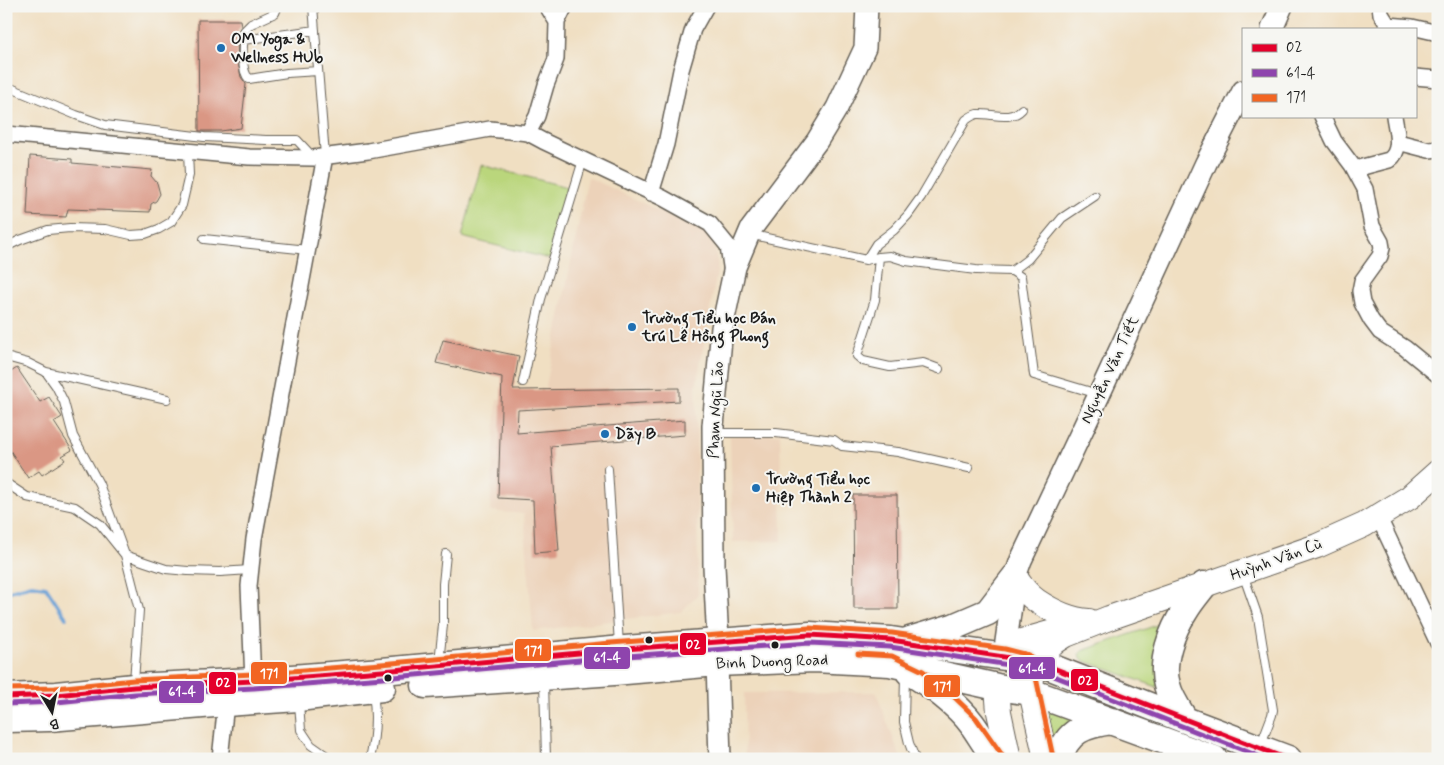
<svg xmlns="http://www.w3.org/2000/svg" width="1444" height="765" font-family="Mynerve,sans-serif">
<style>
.built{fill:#ecd2b9}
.green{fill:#bad67c;stroke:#6b794c}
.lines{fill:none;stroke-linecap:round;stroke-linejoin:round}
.stream{stroke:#659ed4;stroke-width:4}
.building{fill:#da9784}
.lane-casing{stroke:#666056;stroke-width:10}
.street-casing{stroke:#666056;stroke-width:18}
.secondary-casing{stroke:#666056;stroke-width:24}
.primary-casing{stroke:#666056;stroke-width:26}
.highway-casing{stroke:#666056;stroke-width:29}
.lane{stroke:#fff;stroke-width:8}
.street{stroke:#fff;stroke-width:15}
.secondary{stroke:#fff;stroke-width:21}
.primary{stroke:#fff;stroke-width:24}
.highway{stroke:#fff;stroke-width:26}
.bus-1-casing{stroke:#f6f6f2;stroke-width:9}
.bus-2-casing{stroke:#f6f6f2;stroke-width:9}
.bus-3-casing{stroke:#f6f6f2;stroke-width:9}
.bus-1{stroke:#e4002b;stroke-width:5}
.bus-2{stroke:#8e44ad;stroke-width:5}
.bus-3{stroke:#f26522;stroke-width:5}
.poi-dot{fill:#1f6fb2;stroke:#f6f6f2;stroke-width:2}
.bus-dot{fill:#1c1c1c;stroke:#f6f6f2;stroke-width:2}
.labels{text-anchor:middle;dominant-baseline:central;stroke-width:4;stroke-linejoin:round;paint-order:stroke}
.poi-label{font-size:16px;font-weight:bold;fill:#1c1c1c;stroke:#f6f6f2;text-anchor:start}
.street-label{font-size:16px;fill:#1c1c1c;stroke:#f6f6f2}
.line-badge{stroke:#f6f6f2;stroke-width:2}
.badge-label{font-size:14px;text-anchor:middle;font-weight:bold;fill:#fff}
</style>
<rect width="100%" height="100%" fill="#f6f6f2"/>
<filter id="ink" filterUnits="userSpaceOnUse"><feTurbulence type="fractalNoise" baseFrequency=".02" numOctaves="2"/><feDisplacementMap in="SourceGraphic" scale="10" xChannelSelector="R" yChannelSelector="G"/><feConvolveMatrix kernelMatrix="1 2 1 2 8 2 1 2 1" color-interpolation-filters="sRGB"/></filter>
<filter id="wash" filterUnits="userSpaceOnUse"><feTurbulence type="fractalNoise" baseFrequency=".0096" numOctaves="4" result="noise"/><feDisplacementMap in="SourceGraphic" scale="20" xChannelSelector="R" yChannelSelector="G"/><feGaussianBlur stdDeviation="1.12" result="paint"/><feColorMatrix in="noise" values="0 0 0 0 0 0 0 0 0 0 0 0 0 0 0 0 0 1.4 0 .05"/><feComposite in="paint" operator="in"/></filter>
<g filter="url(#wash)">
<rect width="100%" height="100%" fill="#f0dfc2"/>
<path class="built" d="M588,177L706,233L714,246L718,266L696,387L698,594L681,612L533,631L524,514L490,511L497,399L544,396Z
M780,434L782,541L733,542L730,436Z
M876,692L901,759H745L744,693Z"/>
<path class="green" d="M481,165L567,187L550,259L462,237Z
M1157,625H1164L1157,687L1082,660L1079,655L1082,651Z
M1047,710L1079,718L1051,744Z"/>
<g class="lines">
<path class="stream" d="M6,592L32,585L46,587L66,618"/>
</g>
<g id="blocks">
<path class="building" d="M198,20H240L241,26L238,31L237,40L238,63L241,77L246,84L241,128L221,131H199Z
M30,156L72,159V163L152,170L151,176L157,183L160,194L156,201L151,204L150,212L68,209L66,217L27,215Z
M443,340L519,356L513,389H520V390L679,388V401L518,410L517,433L685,420V435L551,446L559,551L535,553L533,500L498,498L502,377L436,363Z
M17,368L40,402L49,397L62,417L54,422L72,450L62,456L65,460L42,475L39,471L28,478L6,444V375Z
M853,495H897L898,609H854Z"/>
</g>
</g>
<g filter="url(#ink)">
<use href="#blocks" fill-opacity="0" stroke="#666056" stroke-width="1"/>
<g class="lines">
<defs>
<path id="lane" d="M278,6L275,13L251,24L244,31C243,45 240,69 249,79L287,73L318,71
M313,6L325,156
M243,40L315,30
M6,86L76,115L105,125L204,137L266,140H297L312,156
M749,234L866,260L879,257L875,300L857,356L863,361L890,367L923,363L939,369
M204,239L308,250
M6,247L20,240L48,230L70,228L105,229L131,235L145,234L159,229L171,222L182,205L189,175L188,152
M879,257L890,256L906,261L976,270L1012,271L1021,277L1034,375L1098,394
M866,260L876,244L894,230L908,215L921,197L966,120C970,117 973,115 977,114C992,113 1010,122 1022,109
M1012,271L1028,259L1062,218L1095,196
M6,357L28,363L46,372L56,386L64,402L73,436L99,484L125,555L139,610L134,682
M46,372L167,399
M523,382L541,299L583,160
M715,433H776L834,440L842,446L898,452L969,468
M608,469L619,645
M6,483L27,497L75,507L100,524L125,555L145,562L166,569L188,571L220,572L250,570
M1243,574L1258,617L1273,710L1272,715L1261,744
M439,662L443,625V584L446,554
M905,675L904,722L909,743L915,759
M544,681L546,759
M299,703L301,730L311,745L331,759
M370,759C375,737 377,717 373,694"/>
<path id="street" d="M547,6L557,22L556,59L546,85L537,116L528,133L543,141L663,198L710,224L728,246L732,273
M1380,6L1381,14L1388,25L1412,27L1438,33
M557,22L565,6
M1415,77L1438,79
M1322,116L1334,141L1352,165L1365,189L1372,226L1381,242L1382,248L1380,256L1362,281L1360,291L1362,303L1371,320L1380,332L1405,348L1438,375
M6,134L249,157L313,158L368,151L490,129L528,133
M1398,142L1429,150L1438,149
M1355,169L1389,160C1403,150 1396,131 1394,116
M651,193L666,144L681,70L693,29L706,6
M1378,516L1438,643
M253,681L249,586L254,539L325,156
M220,759L226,703"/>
<path id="secondary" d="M1272,29L1282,6
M718,642L714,566L713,426L722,328L735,267L751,229L817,141L837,108L865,48L867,6
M1004,656L1015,577L1021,560L1099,395L1206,163L1243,91
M717,663L720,759"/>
<path id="primary" d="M1015,577C1021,586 1028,595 1037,601C1052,611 1071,620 1089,621
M1004,656L1009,647L1018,642L1067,628
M997,687L999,712L1009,759
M1046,759L1031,692L1032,677L1038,662L1046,651L1055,642L1066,635L1109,618L1317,546L1364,525L1410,497L1438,472"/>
<path id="highway" d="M910,640L953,627L988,612L1015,577
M909,672C928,682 959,706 972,724C980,735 987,748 996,759
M425,685L614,672L717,663L814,659L890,663L997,687L1031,692L1214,759
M6,697L56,695L134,687L253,681L382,671L612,650L810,635L891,640L1038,662L1185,720L1288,759
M6,719L49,718L226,703L298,698L382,688
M1185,720C1178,709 1170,698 1167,685C1160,662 1172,630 1185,611C1190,602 1197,594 1204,585
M1059,759C1067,730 1085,725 1112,721"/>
</defs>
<use href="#lane" class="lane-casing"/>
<use href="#street" class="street-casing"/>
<use href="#secondary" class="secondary-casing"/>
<use href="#primary" class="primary-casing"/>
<use href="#highway" class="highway-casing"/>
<use href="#lane" class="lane"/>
<use href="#street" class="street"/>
<use href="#secondary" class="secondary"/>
<use href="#primary" class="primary"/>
<use href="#highway" class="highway"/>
<defs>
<path id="bus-1" d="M6,697L56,695L134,687L253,681L382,671L612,650L810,635L891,640L1038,662L1287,759"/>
<path id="bus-2" d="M6,704L57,702L135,694L254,688L383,678L613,657L810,643L890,647L1036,669L1266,759"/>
<path id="bus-3" d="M858,654L892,656L923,671L948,691L976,718L1002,755
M6,689L55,688L134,680L253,674L381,664L611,643L809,628L892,633L1005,649L1029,655L1032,659L1053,757"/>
</defs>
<use href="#bus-1" class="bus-1-casing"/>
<use href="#bus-2" class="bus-2-casing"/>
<use href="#bus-3" class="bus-3-casing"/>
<use href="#bus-1" class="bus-1"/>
<use href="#bus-2" class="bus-2"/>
<use href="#bus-3" class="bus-3"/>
</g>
</g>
<g class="poi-dot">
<circle cx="221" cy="48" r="5"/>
<circle cx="632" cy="327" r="5"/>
<circle cx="605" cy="434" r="5"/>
<circle cx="756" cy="488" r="5"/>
</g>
<g class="bus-dot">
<circle cx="649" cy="640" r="4.5"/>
<circle cx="775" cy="645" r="4.5"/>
<circle cx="388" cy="678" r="4.5"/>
</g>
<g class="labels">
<g class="poi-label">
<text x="231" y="39">OM Yoga &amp;<tspan x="231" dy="18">Wellness HUb</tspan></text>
<text x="642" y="318">Trường Tiểu học Bán<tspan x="642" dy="18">trú Lê Hồng Phong</tspan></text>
<text x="615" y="434">Dãy B</text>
<text x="766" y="479">Trường Tiểu học<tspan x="766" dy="18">Hiệp Thành 2</tspan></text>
</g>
<g class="street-label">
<text transform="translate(1110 370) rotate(-65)">Nguyễn Văn Tiết</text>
<text transform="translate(716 410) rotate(-87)">Phạm Ngũ Lão</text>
<text transform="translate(1276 560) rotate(-20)">Huỳnh Văn Cù</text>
<text transform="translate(772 662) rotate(-2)">Binh Duong Road</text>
</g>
</g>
<g class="line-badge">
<rect x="679" y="632" width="28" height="24" rx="5" fill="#e4002b"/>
<rect x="514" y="638" width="38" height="24" rx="5" fill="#f26522"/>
<rect x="583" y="646" width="48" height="24" rx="5" fill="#8e44ad"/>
<rect x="1008" y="656" width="48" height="24" rx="5" fill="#8e44ad"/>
<rect x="250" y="661" width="38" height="24" rx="5" fill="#f26522"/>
<rect x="1070" y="668" width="29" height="24" rx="5" fill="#e4002b"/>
<rect x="208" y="671" width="29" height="24" rx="5" fill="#e4002b"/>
<rect x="923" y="674" width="38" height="24" rx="5" fill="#f26522"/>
<rect x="158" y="680" width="47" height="24" rx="5" fill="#8e44ad"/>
</g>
<g class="badge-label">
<text x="693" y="649">02</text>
<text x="533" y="655">171</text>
<text x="607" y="662">61-4</text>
<text x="1032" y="673">61-4</text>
<text x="269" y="678">171</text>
<text x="1085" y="685">02</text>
<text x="223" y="687">02</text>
<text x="942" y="691">171</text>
<text x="182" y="696">61-4</text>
</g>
<rect width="1444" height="765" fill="none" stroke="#f6f6f2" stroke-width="25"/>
<rect x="1242" y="28" width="175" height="90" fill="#f6f6f2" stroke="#9f9f9c"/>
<rect x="1252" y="44" width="25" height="8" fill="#e4002b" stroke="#9f9f9c"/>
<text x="1286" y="52" font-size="15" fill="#1c1c1c">02</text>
<rect x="1252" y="69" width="25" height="8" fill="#8e44ad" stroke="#9f9f9c"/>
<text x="1286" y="78" font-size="15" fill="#1c1c1c">61-4</text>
<rect x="1252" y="94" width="25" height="8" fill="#f26522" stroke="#9f9f9c"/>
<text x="1286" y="102" font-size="15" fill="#1c1c1c">171</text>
<g transform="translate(52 712) rotate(170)" stroke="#f6f6f2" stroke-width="4" paint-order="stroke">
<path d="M0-4L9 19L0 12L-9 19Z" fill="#1c1c1c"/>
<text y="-8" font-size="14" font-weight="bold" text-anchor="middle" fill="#1c1c1c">B</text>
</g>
</svg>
